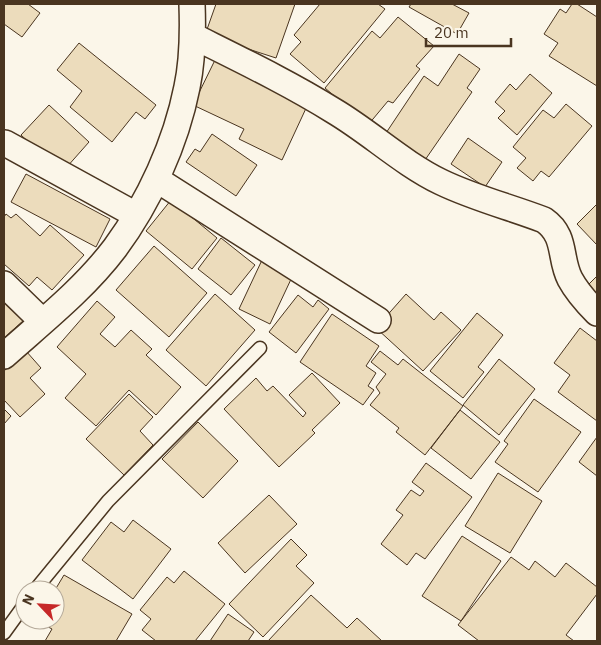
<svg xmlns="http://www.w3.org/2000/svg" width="601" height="645" font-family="'IBM Plex Sans',sans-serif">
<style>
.building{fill:#ecdcbc;stroke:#4a3520}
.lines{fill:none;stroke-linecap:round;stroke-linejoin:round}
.lane-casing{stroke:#4a3520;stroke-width:15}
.street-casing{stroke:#4a3520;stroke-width:28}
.lane{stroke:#fbf6e9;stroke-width:12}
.street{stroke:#fbf6e9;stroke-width:25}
</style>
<rect width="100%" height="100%" fill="#fbf6e9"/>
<path class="building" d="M4,4H28L40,13L22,37L4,24Z
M216,4H295L276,58L205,35Z
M320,4H378L385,9L324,83L290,54L301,42L294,35Z
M411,4H452L469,13L457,34L409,7Z
M572,4H577L597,17V86L549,56L558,43L544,34L560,9L566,13Z
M398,17L434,46L416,66L420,69L393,103L388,101L368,125L325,88L372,31L380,38Z
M79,43L156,105L145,119L136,112L112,142L70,107L82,91L57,70Z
M459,54L480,69L467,88L472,92L425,160L386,133L424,76L438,86Z
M215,60L308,104L282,160L239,139L244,129L193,105Z
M530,74L552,93L517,135L498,118L505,111L495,102L510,84L516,90Z
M566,104L592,126L549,177L541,171L533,181L517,168L526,158L513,147L543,110L554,118Z
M49,105L89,142L66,168L50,162L21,135Z
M212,134L257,165L236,196L186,162L195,149L200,152Z
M468,138L502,162L485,187L451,164Z
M26,174L110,219L96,247L11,202Z
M171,200L217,238L192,269L146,231Z
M597,204V245L577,224Z
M6,214L11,218L16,214L40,236L50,225L84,255L52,290L37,277L29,286L4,264V217Z
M221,238L255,265L231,295L198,269Z
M154,246L207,293L169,337L116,290Z
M262,260L293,275L270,324L239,309Z
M597,276V299L586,287Z
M215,294L255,330L206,386L166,350Z
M406,294L434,320L441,312L461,330L423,371L376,328Z
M298,295L313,307L318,300L329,309L296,353L269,332Z
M4,300L24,320L4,338Z
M97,301L115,317L100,334L115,347L131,330L152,349L146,355L181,387L156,415L129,390L96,426L65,398L86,374L57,347Z
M477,313L503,335L478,367L484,372L463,398L430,371Z
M332,314L379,346L366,366L376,373L368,386L374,390L363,405L300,362Z
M580,328L597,341V421L558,392L570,375L554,363Z
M26,351L41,368L30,378L45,394L20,417L4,400V371Z
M380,351L398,365L403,359L463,406L425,455L396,432L399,428L370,405L380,393L376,387L386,374L371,362Z
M499,359L535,389L499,435L463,405Z
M312,373L340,403L312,430L315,433L279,467L224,409L256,378L267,391L273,386L303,417L306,413L289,395Z
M129,394L153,417L140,431L153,445L124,475L86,439Z
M534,399L581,432L538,492L495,462L508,444L504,441Z
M4,409L11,416L4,424Z
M460,410L500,442L471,479L431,448Z
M198,422L238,461L203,498L162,459Z
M597,437V476L579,462Z
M426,463L472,497L425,559L416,553L407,565L381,544L403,515L396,510L411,490L420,496L424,491L412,482Z
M498,473L542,501L510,553L465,526Z
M269,495L297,524L245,573L218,543Z
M133,520L171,549L133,599L82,560L111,522L124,532Z
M462,536L501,561L461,621L422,596Z
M291,539L307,555L296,566L314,583L263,637L229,604Z
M511,557L529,570L535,561L555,577L566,563L597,587V594L566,635L574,641H479L458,625Z
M184,571L225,604L195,641H156L142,630L151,619L140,610L167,577L174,583Z
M64,575L132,614L116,641H45L52,629L37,621L55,620V590Z
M311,595L347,628L357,618L382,641H268Z
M228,614L254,632L248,641H210Z"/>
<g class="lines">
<defs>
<path id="lane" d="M35,590L108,501L260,348
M4,633L25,604"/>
<path id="street" d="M193,36C241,60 289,83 334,111C371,133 402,163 441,182C474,198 510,207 544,220C567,236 559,258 570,279C577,292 587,303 597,313
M5,143L136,215
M156,179L378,320
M4,284L42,321
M4,356C42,322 84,289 115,248C149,202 176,143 187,87C193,59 193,31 192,4"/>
</defs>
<use href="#lane" class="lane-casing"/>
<use href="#street" class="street-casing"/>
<use href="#lane" class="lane"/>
<use href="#street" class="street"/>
</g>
<rect width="601" height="645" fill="none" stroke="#4a3520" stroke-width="10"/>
<g transform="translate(40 605) rotate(295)"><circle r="24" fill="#fbf6e9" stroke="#b4a999"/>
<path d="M0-4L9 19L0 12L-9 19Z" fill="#c62828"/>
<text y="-8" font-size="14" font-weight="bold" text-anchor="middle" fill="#4a3520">N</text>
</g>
<path d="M426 38v8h85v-8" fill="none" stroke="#4a3520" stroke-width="2.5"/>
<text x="434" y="38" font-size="15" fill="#4a3520" stroke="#fbf6e9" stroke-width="4" paint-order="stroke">20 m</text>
</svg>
